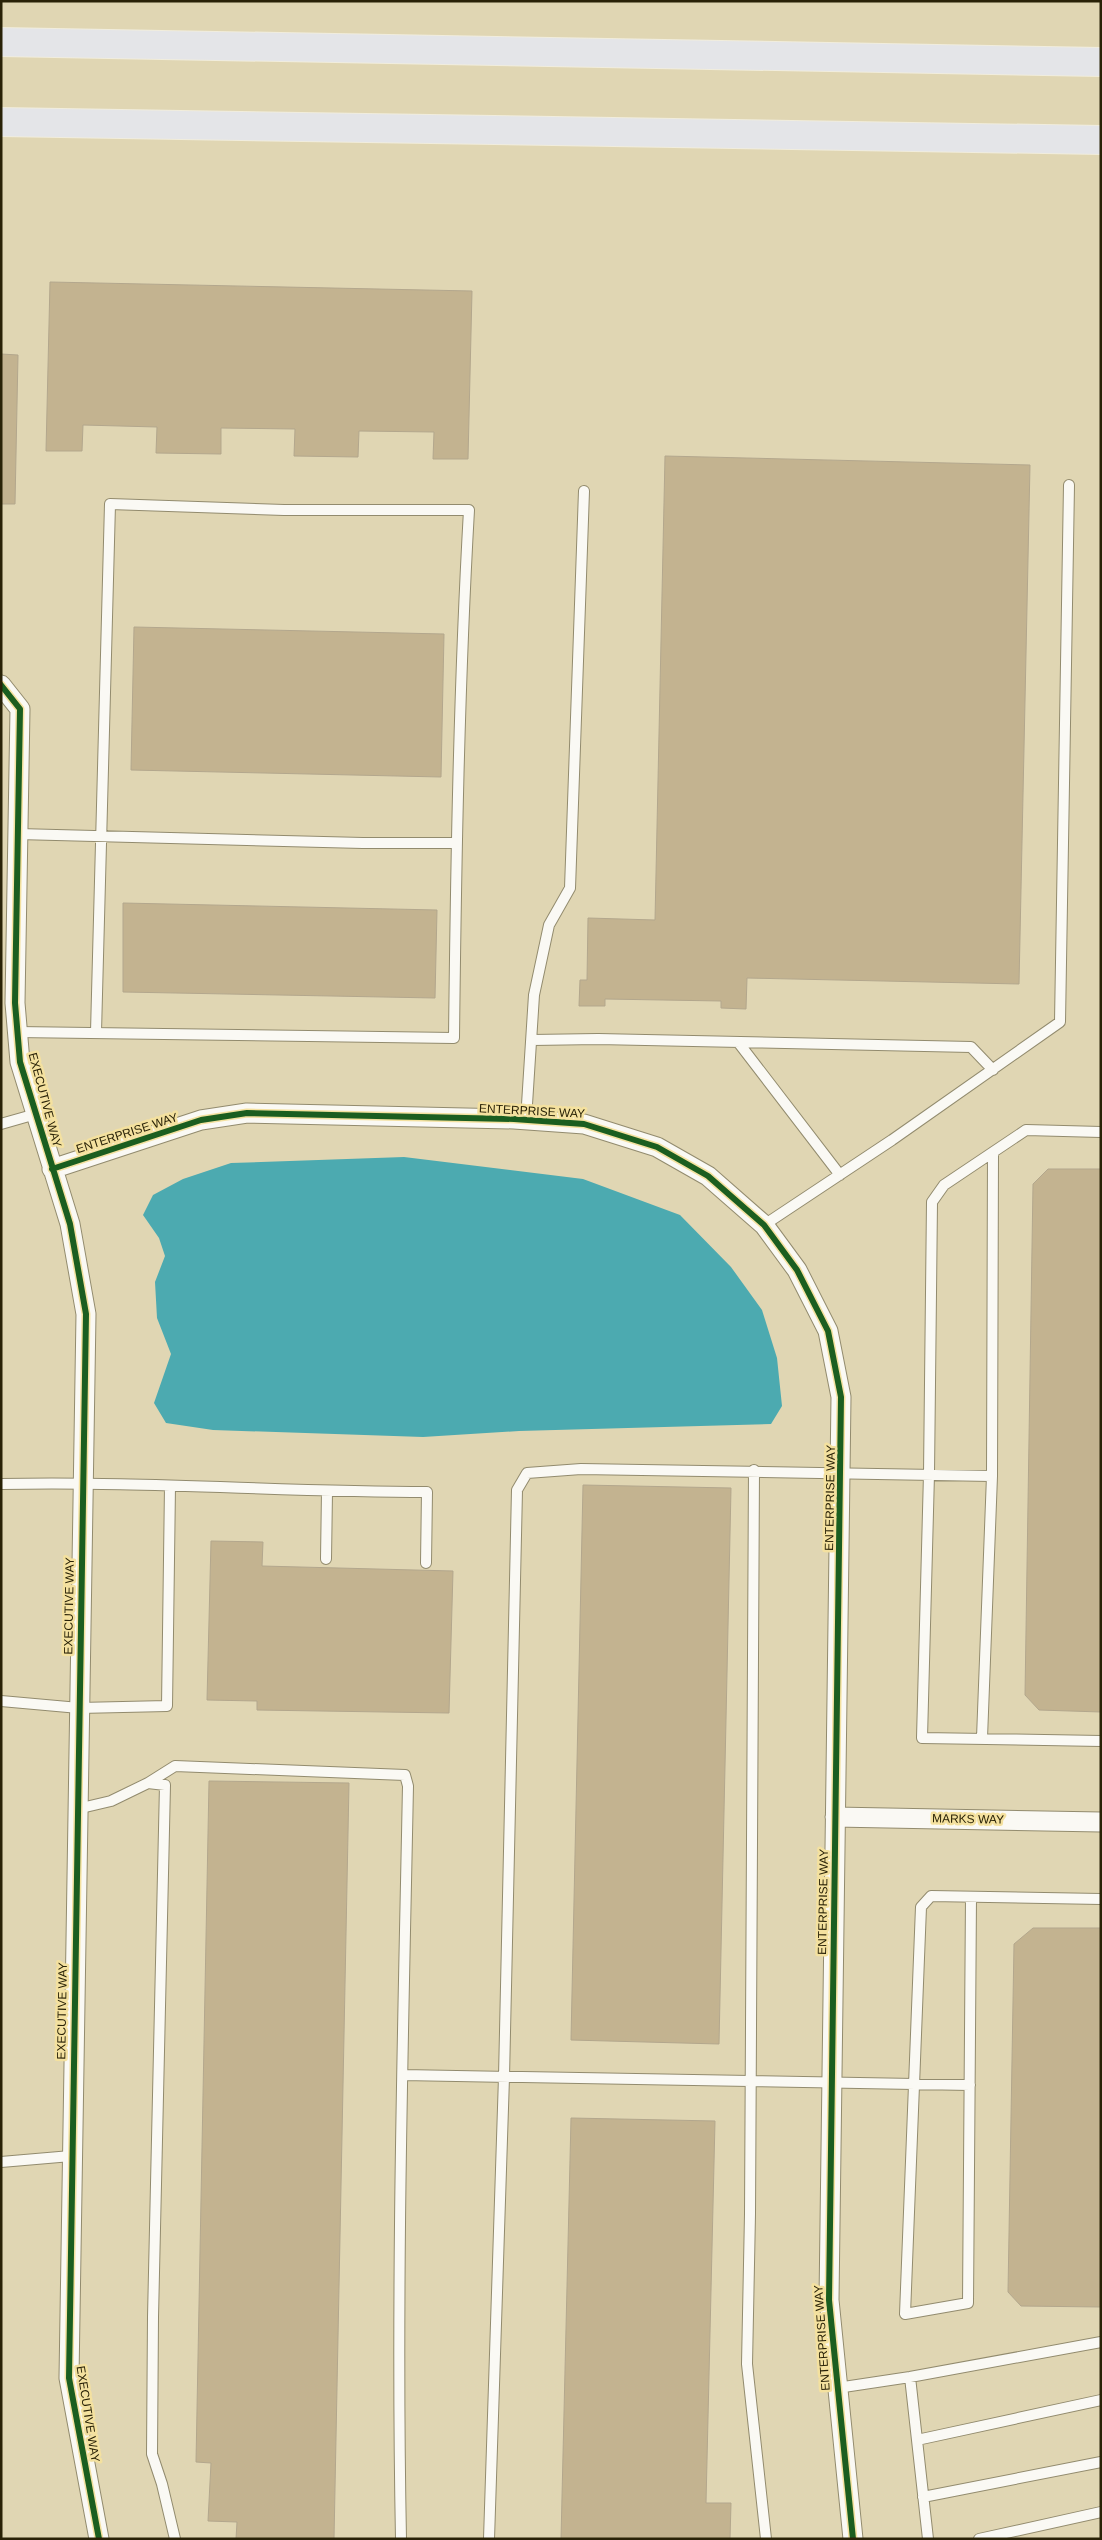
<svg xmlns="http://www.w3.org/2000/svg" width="1102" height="2540" font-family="Arial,sans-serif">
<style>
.water{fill:#4caab0}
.building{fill:#c3b390;stroke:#b3a78d}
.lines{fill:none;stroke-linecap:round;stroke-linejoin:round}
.lane-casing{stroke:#928b6e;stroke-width:12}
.street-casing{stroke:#928b6e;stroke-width:21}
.highway-casing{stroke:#f1eddd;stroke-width:30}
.lane{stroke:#faf9f4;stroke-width:10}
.street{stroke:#faf9f4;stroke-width:19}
.highway{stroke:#e4e5e8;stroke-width:28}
.cycleway-casing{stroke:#f4e19f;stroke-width:9}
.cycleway{stroke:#1b5e20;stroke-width:6}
.labels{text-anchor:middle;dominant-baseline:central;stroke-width:5;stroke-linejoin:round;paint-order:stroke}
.street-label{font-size:12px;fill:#292207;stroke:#f4e19f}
</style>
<rect width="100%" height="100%" fill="#e0d6b3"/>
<path class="water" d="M404,1157L583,1179L680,1215L731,1267L762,1310L777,1358L782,1406L771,1424L519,1431L423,1437L213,1430L166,1423L154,1403L171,1354L157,1318L155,1282L165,1256L159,1238L143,1215L153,1195L183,1179L231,1163Z"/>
<path class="building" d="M50,282L472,291L468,459H433L434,432L359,431L358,457L294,456L295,429L221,428V454L156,453L157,427L83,425L82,451H46Z
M1,354L18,355L15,504H1Z
M665,456L1030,465L1019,984L747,978L746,1009L721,1008V1001L605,999V1006H579L580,980H587L588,918L655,920Z
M134,627L444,634L441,777L131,770Z
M123,903L437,910L435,998L123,992Z
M1048,1169H1101V1712L1039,1710L1025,1695L1033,1184Z
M583,1485L731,1488L719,2044L571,2040Z
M211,1541L263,1542L262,1566L453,1571L449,1713L257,1710V1701L207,1700Z
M209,1781L349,1783L334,2539H236L237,2522L208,2521L211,2463L196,2462Z
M1033,1928H1101V2307L1021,2306L1008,2292L1014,1944Z
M571,2118L715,2121L706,2503H731L730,2539H561Z"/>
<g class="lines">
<defs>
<path id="lane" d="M18,834L363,843H456
M17,1032L454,1038C456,862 459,686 469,510H284L110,504L96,1032
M532,1040L598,1039L971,1047L993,1070
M738,1042L840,1175
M526,1120L534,995L549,925L570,888L584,491
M1,1124L36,1114
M1101,1132L1026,1130L944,1185L932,1202L929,1474L922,1738L1101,1741
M764,1225L892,1140L1060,1022L1069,485
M754,1470L750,2214L747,2364L766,2539
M1,1484C143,1481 285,1492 427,1492L426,1563
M326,1559L327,1492
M1,1701L79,1708L167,1706L170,1486
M982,1738L992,1476L993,1152
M148,1783L175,1766L405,1775L408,1786C403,2037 396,2288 401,2539
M77,1809L111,1801L148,1783L165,1785L153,2317L152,2454L162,2484L175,2539
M971,1897L968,2303L905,2314L921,1907L931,1896L1101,1899
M403,2075L970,2085
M1,2162L71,2156
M910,2377L928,2539
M837,2388L910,2377L1101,2342
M917,2440L1101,2400
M923,2497L1101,2462
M489,2539L504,2077L517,1490L527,1473L581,1469L992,1476
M979,2539L1101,2512"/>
<path id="street" d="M1,685L20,709L15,1003L20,1062L70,1224L86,1314L69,2378L99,2539
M52,1169L201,1120L247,1113L514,1119L584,1124L657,1147L708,1176L764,1225L797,1270L828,1331L841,1397L829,2300L853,2539
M835,1817L1101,1822"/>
<path id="highway" d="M1,42L1101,62
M1,122L1101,140"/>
</defs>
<use href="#lane" class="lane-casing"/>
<use href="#street" class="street-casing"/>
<use href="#highway" class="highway-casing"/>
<use href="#lane" class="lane"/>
<use href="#street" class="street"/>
<use href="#highway" class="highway"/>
<defs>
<path id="cycleway" d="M1,685L20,709L15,1003L20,1062L70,1224L86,1314L69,2378L99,2539
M52,1169L201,1120L247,1113L514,1119L584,1124L657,1147L708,1176L764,1225L797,1270L828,1331L841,1397L829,2300L853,2539"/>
</defs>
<use href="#cycleway" class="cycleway-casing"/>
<use href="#cycleway" class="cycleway"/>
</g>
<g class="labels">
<g class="street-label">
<text transform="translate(45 1100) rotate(75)">EXECUTIVE WAY</text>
<text transform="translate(532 1111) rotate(3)">ENTERPRISE WAY</text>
<text transform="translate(127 1133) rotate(-18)">ENTERPRISE WAY</text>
<text transform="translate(830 1498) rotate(-89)">ENTERPRISE WAY</text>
<text transform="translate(69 1606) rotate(-89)">EXECUTIVE WAY</text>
<text transform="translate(968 1819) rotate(1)">MARKS WAY</text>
<text transform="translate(823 1902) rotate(-89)">ENTERPRISE WAY</text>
<text transform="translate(62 2011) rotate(-89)">EXECUTIVE WAY</text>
<text transform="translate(822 2338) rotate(-94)">ENTERPRISE WAY</text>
<text transform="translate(88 2414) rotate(81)">EXECUTIVE WAY</text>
</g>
</g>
<rect width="1102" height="2540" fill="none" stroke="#292207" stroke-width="5"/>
</svg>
